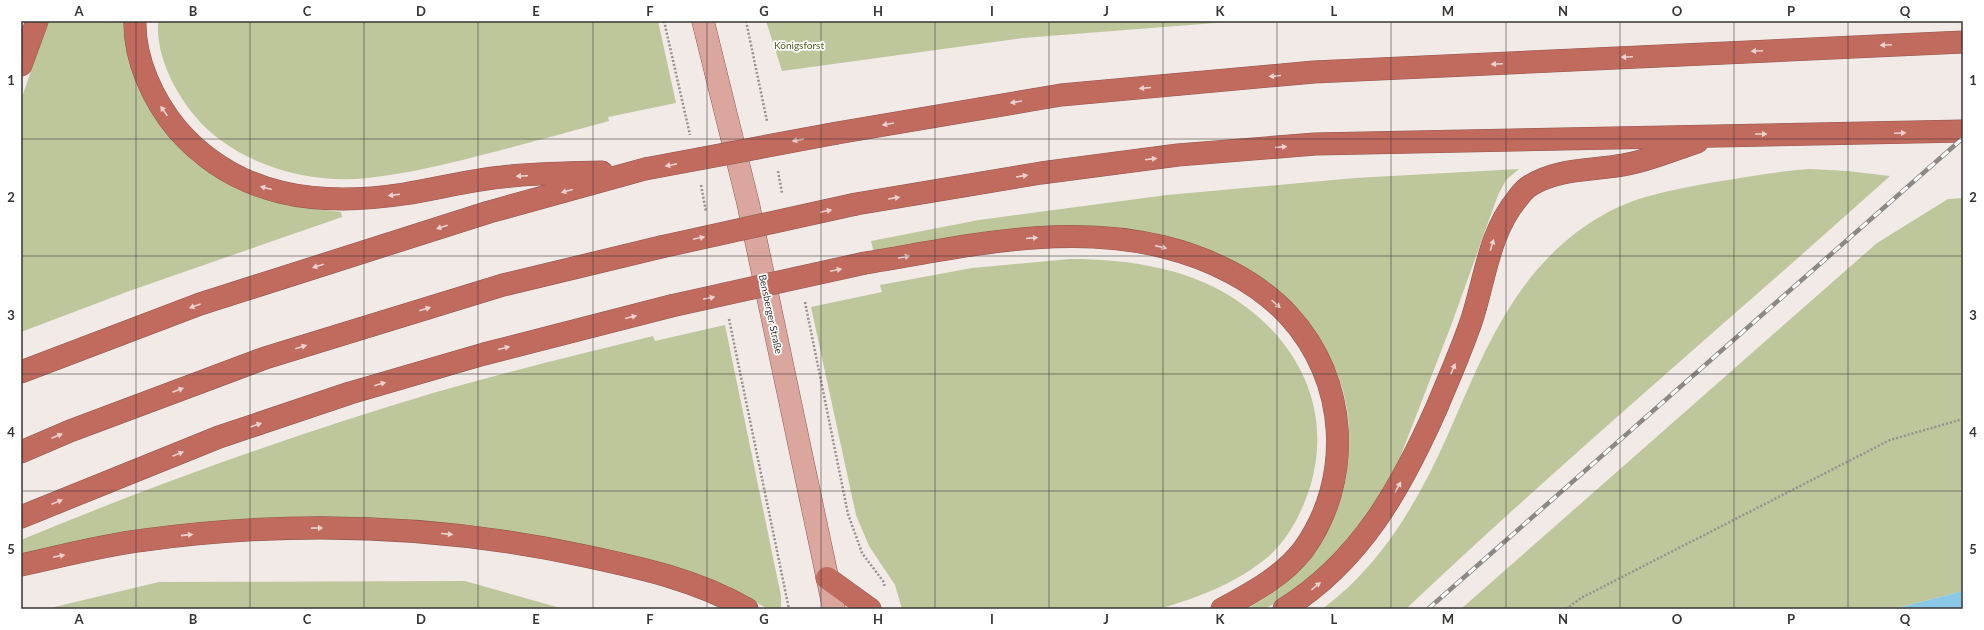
<svg xmlns="http://www.w3.org/2000/svg" width="1984" height="630" font-family="Lato,sans-serif">
<style>
.green{fill:#bec79b}
.water{fill:#89c9e7}
.lines{fill:none;stroke-linecap:round;stroke-linejoin:round}
.major-casing{stroke:#91574f;stroke-width:23}
.highway-casing{stroke:#91574f;stroke-width:23}
.path{stroke:#96918f;stroke-width:2.5;stroke-dasharray:2 2;stroke-linecap:butt}
.major{stroke:#daa69e;stroke-width:22}
.highway{stroke:#c16a5e;stroke-width:22}
.rail-casing{stroke:#8c8885;stroke-width:4.5}
.rail{stroke:#fff;stroke-width:3;stroke-dasharray:9;stroke-linecap:butt}
.highway-bridge-casing{stroke:#91574f;stroke-width:23;stroke-linecap:butt}
.highway-bridge{stroke:#c16a5e;stroke-width:22}
.oneway{fill:#ecd2cf}
.grid{fill:none;stroke:#373533;stroke-width:1;stroke-opacity:0.55}
.labels{text-anchor:middle;dominant-baseline:central;stroke-width:3.5;stroke-linejoin:round;paint-order:stroke}
.park-label{font-size:10px;fill:#535d1f;stroke:#fff}
.street-label{font-size:10px;fill:#373533;stroke:#fff}
.neatline{fill:none;stroke:#373533;stroke-width:1.5}
.grid-label{font-size:13px;text-anchor:middle;font-weight:bold;fill:#373533}
</style>
<rect width="100%" height="100%" fill="#f1eae7"/>
<path class="green" d="M48,21H127L165,131L195,163L236,188L286,205L341,212L342,217L132,290L21,332V100Z
M158,21H658L676,103L608,117L609,121C572,131 535,141 498,151C455,162 412,173 368,178C307,185 233,163 194,115C173,89 156,55 158,21Z
M766,21H1241L1023,38L782,71Z
M1519,169L1506,180L1498,195L1452,323L1392,478L1361,525L1321,569L1293,592L1272,605L1265,609H1247C1263,599 1279,590 1292,577C1300,569 1305,559 1312,550C1318,542 1325,534 1330,525C1353,482 1356,416 1336,371C1333,364 1328,357 1324,349L1177,239L874,253L871,241L979,220L1167,195L1355,178Z
M1810,169L1847,171L1890,176C1729,321 1563,460 1406,609H1322C1380,567 1417,503 1446,439C1467,392 1486,342 1515,299C1546,252 1593,211 1649,196C1671,190 1693,186 1715,182C1747,177 1778,171 1810,169Z
M1963,198V591L1894,609H1461L1877,243L1948,199Z
M1070,259C1125,259 1183,267 1230,296C1296,337 1333,406 1311,484C1303,510 1290,537 1269,556C1237,583 1198,598 1158,609H902L895,585L869,546L856,515L811,307L882,292L880,285L972,268Z
M725,325L781,596V609H768L730,587L700,575L658,562L467,526L21,555V540C156,484 293,435 433,393C506,372 580,354 653,336L655,341Z
M465,581L564,609H46L159,582Z"/>
<path class="water" d="M1963,591V609H1894Z"/>
<g class="lines">
<defs>
<path id="major" d="M703,21L748,203L834,609"/>
<path id="highway" d="M135,21C134,59 153,100 177,129C237,198 319,207 404,194C437,189 469,180 502,177C535,173 569,173 602,172
M21,65L37,21
M837,133L1061,95L1314,72L1963,42
M856,204L1041,173L1178,155L1315,144L1963,131
M865,263C964,247 1065,222 1164,247C1209,258 1257,281 1289,316C1348,380 1354,480 1303,550C1282,577 1251,593 1222,609
M21,372L200,304L489,212L645,169
M21,452L70,431L265,358L503,285L661,247
M21,517L219,437L350,393L484,354L671,306
M21,565C62,556 103,545 145,540C291,520 441,525 585,556C641,568 697,580 747,609
M827,578L870,609
M1284,609C1361,561 1401,488 1437,407C1449,378 1462,349 1472,319C1485,279 1489,233 1517,199C1520,195 1524,190 1528,187C1557,168 1590,171 1623,165C1648,161 1673,150 1697,142"/>
</defs>
<use href="#major" class="major-casing"/>
<use href="#highway" class="highway-casing"/>
<path class="path" d="M664,21L690,135
M746,21L767,121
M778,171L782,193
M701,185L706,212
M805,302L848,514L862,553L883,581L885,587
M729,319L789,609
M1566,609L1581,598L1890,440L1963,419"/>
<use href="#major" class="major"/>
<use href="#highway" class="highway"/>
<defs>
<path id="rail" d="M1428,609L1963,138"/>
</defs>
<use href="#rail" class="rail-casing"/>
<use href="#rail" class="rail"/>
<defs>
<path id="highway-bridge" d="M645,169L837,133
M661,247L856,204
M671,306L865,263"/>
</defs>
<use href="#highway-bridge" class="highway-bridge-casing"/>
<use href="#highway-bridge" class="highway-bridge"/>
</g>
<defs><path id="oneway-solid" d="M-6-.8H1V-3.2L6.5 0L1 3.2V.8H-6Z"/></defs>
<g class="oneway">
<use href="#oneway-solid" transform="translate(1886 45) rotate(177)"/>
<use href="#oneway-solid" transform="translate(1757 51) rotate(177)"/>
<use href="#oneway-solid" transform="translate(1627 57) rotate(177)"/>
<use href="#oneway-solid" transform="translate(1497 64) rotate(177)"/>
<use href="#oneway-solid" transform="translate(1275 76) rotate(175)"/>
<use href="#oneway-solid" transform="translate(1145 88) rotate(175)"/>
<use href="#oneway-solid" transform="translate(1016 102) rotate(171)"/>
<use href="#oneway-solid" transform="translate(164 111) rotate(-125)"/>
<use href="#oneway-solid" transform="translate(888 124) rotate(170)"/>
<use href="#oneway-solid" transform="translate(1900 133) rotate(-2)"/>
<use href="#oneway-solid" transform="translate(1761 134)"/>
<use href="#oneway-solid" transform="translate(798 140) rotate(169)"/>
<use href="#oneway-solid" transform="translate(1281 147) rotate(-5)"/>
<use href="#oneway-solid" transform="translate(1151 159) rotate(-7)"/>
<use href="#oneway-solid" transform="translate(671 165) rotate(169)"/>
<use href="#oneway-solid" transform="translate(522 176) rotate(177)"/>
<use href="#oneway-solid" transform="translate(1022 176) rotate(-9)"/>
<use href="#oneway-solid" transform="translate(266 188) rotate(-165)"/>
<use href="#oneway-solid" transform="translate(567 191) rotate(165)"/>
<use href="#oneway-solid" transform="translate(394 195) rotate(173)"/>
<use href="#oneway-solid" transform="translate(894 198) rotate(-9)"/>
<use href="#oneway-solid" transform="translate(826 211) rotate(-12)"/>
<use href="#oneway-solid" transform="translate(442 227) rotate(162)"/>
<use href="#oneway-solid" transform="translate(699 238) rotate(-12)"/>
<use href="#oneway-solid" transform="translate(1032 238) rotate(-5)"/>
<use href="#oneway-solid" transform="translate(1492 245) rotate(-73)"/>
<use href="#oneway-solid" transform="translate(1161 247) rotate(13)"/>
<use href="#oneway-solid" transform="translate(904 257) rotate(-10)"/>
<use href="#oneway-solid" transform="translate(318 266) rotate(162)"/>
<use href="#oneway-solid" transform="translate(836 270) rotate(-12)"/>
<use href="#oneway-solid" transform="translate(709 298) rotate(-12)"/>
<use href="#oneway-solid" transform="translate(1276 304) rotate(42)"/>
<use href="#oneway-solid" transform="translate(195 306) rotate(160)"/>
<use href="#oneway-solid" transform="translate(425 309) rotate(-17)"/>
<use href="#oneway-solid" transform="translate(631 317) rotate(-14)"/>
<use href="#oneway-solid" transform="translate(301 347) rotate(-17)"/>
<use href="#oneway-solid" transform="translate(504 348) rotate(-14)"/>
<use href="#oneway-solid" transform="translate(1453 369) rotate(-67)"/>
<use href="#oneway-solid" transform="translate(380 384) rotate(-16)"/>
<use href="#oneway-solid" transform="translate(178 390) rotate(-21)"/>
<use href="#oneway-solid" transform="translate(256 425) rotate(-19)"/>
<use href="#oneway-solid" transform="translate(57 436) rotate(-23)"/>
<use href="#oneway-solid" transform="translate(178 454) rotate(-22)"/>
<use href="#oneway-solid" transform="translate(1398 487) rotate(-61)"/>
<use href="#oneway-solid" transform="translate(57 502) rotate(-22)"/>
<use href="#oneway-solid" transform="translate(317 528) rotate(-1)"/>
<use href="#oneway-solid" transform="translate(447 534) rotate(5)"/>
<use href="#oneway-solid" transform="translate(187 535) rotate(-6)"/>
<use href="#oneway-solid" transform="translate(59 556) rotate(-12)"/>
<use href="#oneway-solid" transform="translate(1316 586) rotate(-39)"/>
</g>
<path class="grid" d="M136,21V609M250,21V609M364,21V609M478,21V609M593,21V609M707,21V609M821,21V609M935,21V609M1049,21V609M1163,21V609M1277,21V609M1391,21V609M1506,21V609M1620,21V609M1734,21V609M1848,21V609M21,139H1963M21,256H1963M21,374H1963M21,491H1963"/>
<g class="labels">
<g class="park-label">
<text x="799" y="45">Königsforst</text>
</g>
<g class="street-label">
<text transform="translate(771 314) rotate(78)">Bensberger Straße</text>
</g>
</g>
<rect width="1984" height="630" fill="none" stroke="#ffffff" stroke-width="44"/>
<rect x="22" y="22" width="1940" height="586" class="neatline"/>
<g class="grid-label">
<text x="79" y="16">A</text>
<text x="193" y="16">B</text>
<text x="307" y="16">C</text>
<text x="421" y="16">D</text>
<text x="536" y="16">E</text>
<text x="650" y="16">F</text>
<text x="764" y="16">G</text>
<text x="878" y="16">H</text>
<text x="992" y="16">I</text>
<text x="1106" y="16">J</text>
<text x="1220" y="16">K</text>
<text x="1334" y="16">L</text>
<text x="1448" y="16">M</text>
<text x="1563" y="16">N</text>
<text x="1677" y="16">O</text>
<text x="1791" y="16">P</text>
<text x="1905" y="16">Q</text>
<text x="11" y="85">1</text>
<text x="1973" y="85">1</text>
<text x="11" y="202">2</text>
<text x="1973" y="202">2</text>
<text x="11" y="320">3</text>
<text x="1973" y="320">3</text>
<text x="11" y="437">4</text>
<text x="1973" y="437">4</text>
<text x="11" y="554">5</text>
<text x="1973" y="554">5</text>
<text x="79" y="624">A</text>
<text x="193" y="624">B</text>
<text x="307" y="624">C</text>
<text x="421" y="624">D</text>
<text x="536" y="624">E</text>
<text x="650" y="624">F</text>
<text x="764" y="624">G</text>
<text x="878" y="624">H</text>
<text x="992" y="624">I</text>
<text x="1106" y="624">J</text>
<text x="1220" y="624">K</text>
<text x="1334" y="624">L</text>
<text x="1448" y="624">M</text>
<text x="1563" y="624">N</text>
<text x="1677" y="624">O</text>
<text x="1791" y="624">P</text>
<text x="1905" y="624">Q</text>
</g>
</svg>
